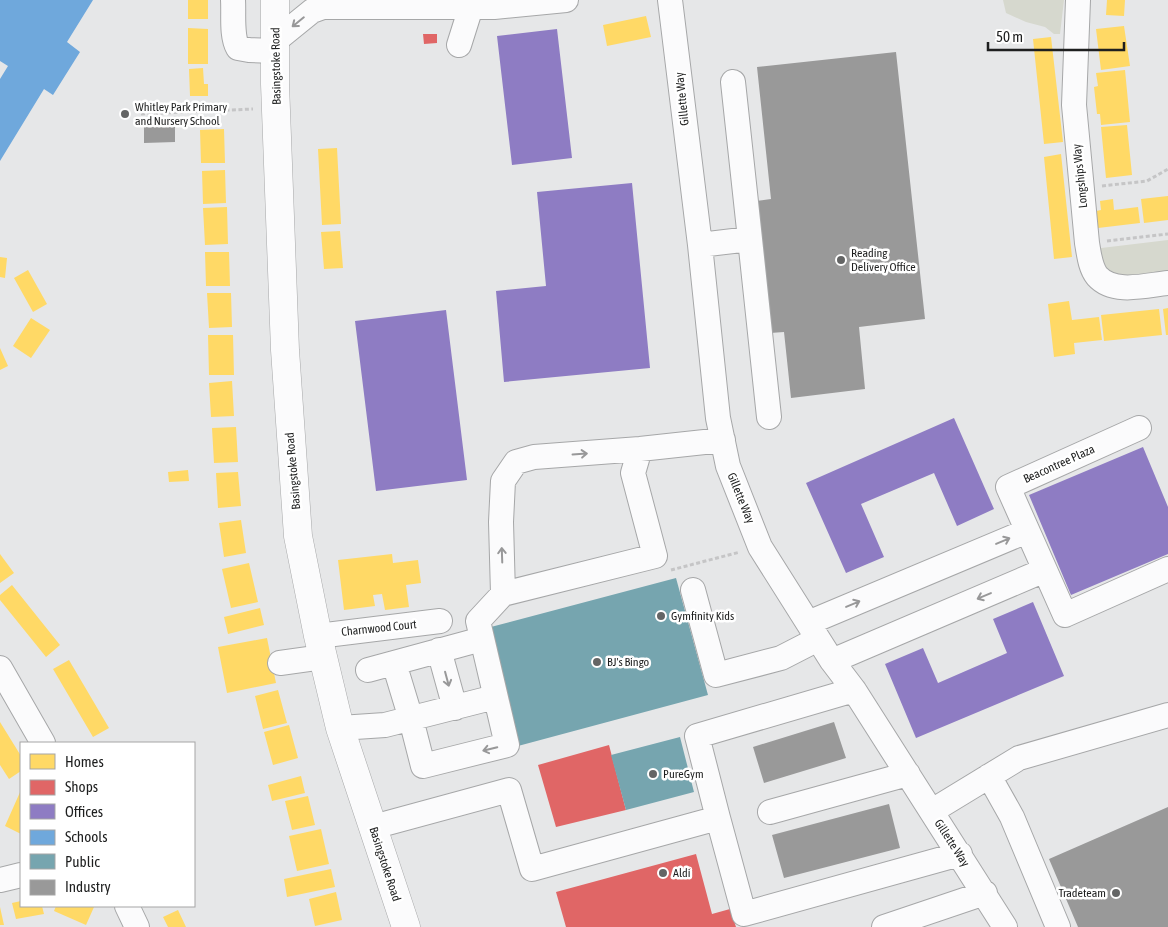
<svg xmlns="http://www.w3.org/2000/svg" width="1168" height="927" font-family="'Asap Condensed',sans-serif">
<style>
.green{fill:#d6d8ce}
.homes{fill:#ffd966}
.shops{fill:#e06666}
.offices{fill:#8e7cc3}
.schools{fill:#6fa8dc}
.public{fill:#76a5af}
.industry{fill:#999}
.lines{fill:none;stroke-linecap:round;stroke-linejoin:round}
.minor-casing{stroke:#a6a7a8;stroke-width:26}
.major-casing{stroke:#a6a7a8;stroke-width:29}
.path{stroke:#c5c5c6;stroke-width:3;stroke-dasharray:4 2.5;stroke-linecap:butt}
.minor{stroke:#fbfbfc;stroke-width:24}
.major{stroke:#fbfbfc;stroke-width:28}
.oneway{stroke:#989899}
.poi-dot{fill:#646565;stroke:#fff;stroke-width:2}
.labels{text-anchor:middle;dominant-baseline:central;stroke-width:5;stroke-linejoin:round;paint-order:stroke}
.street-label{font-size:12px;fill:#1e1f1f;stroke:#fff}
.poi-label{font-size:12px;fill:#1e1f1f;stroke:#fff;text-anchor:start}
</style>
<rect width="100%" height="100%" fill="#e6e7e8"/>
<path class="green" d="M1003,0H1064L1060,34H1054L1045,27L1026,22L1006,13Z
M1168,240V274L1114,279L1096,267L1093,249Z"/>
<path class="homes" d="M188,0H208V19H188Z
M1107,0H1125L1124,16L1106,15Z
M646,16L651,37L607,46L603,25Z
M1124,26L1130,66L1101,70L1096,29Z
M188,28L208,29V64H188Z
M1051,37L1063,142L1044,144L1033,39Z
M203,68L204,84H208V96H190L189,69Z
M1125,70L1130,122L1101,125L1100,114H1097L1094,87L1098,86L1096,73Z
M1127,125L1132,175L1106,178L1101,127Z
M224,129L225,163H201L200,130Z
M337,148L341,224L322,225L318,149Z
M1061,154L1072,257L1054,259L1044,157Z
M225,170L226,203L203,204L202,171Z
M1168,196V220L1144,223L1141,199Z
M1113,199L1114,210L1138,207L1140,223L1098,228L1096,211L1101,210L1100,201Z
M227,207L228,244L205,245L203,208Z
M340,231L343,268L324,269L321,232Z
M205,252H229L230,286H206Z
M0,257L7,258L5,278L0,277Z
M28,270L47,304L33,312L14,278Z
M207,293H231L232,327L209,328Z
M1069,301L1072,320L1099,317L1102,340L1074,343L1075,354L1054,357L1048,304Z
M1168,308V335H1166L1163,309Z
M1159,309L1162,335L1104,341L1101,315Z
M31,318L50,330L31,358L13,346Z
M208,335H233L234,375H209Z
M0,348L8,366L0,370Z
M232,381L234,416L211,417L209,383Z
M236,427L238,462L214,463L212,428Z
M188,470L189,481L169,482L168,472Z
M238,472L241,506L218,508L216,473Z
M241,520L246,553L224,557L219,523Z
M0,554L14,573L0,583Z
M392,554L393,563L418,560L421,583L406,585L409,607L385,610L382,594L373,595L375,606L344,610L338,560Z
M249,563L258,602L231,608L222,569Z
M12,585L60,645L46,657L0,600V595Z
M260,608L264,625L228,634L224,617Z
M267,638L276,683L227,693L218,647Z
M69,660L109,728L93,737L53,669Z
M278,690L287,723L263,729L255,696Z
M0,722L21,756V771L9,779L0,765Z
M289,725L298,758L273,765L264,732Z
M301,776L305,793L272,801L268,785Z
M21,790V834L5,826Z
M308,796L315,825L292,830L285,801Z
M321,829L329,864L297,871L289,836Z
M331,869L335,887L287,897L284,879Z
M336,892L342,920L315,926L309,899Z
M21,901V906H42L44,914L16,919L12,903Z
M56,906H91L94,907L86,925L54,911Z
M0,907L4,925H0Z
M178,910L186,927H168L163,917Z"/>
<path class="shops" d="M423,34H437V43L424,44Z
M609,745L626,810L556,827L538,765Z
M696,854L712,914L730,909L736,927H566L556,892Z"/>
<path class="offices" d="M557,29L572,158L512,165L497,36Z
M632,183L650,368L504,382L496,291L546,286L537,192Z
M446,310L467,480L376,491L355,321Z
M954,418L994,509L957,526L934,473L861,504L884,557L846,573L806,483Z
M1143,447L1168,507V554L1071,595L1029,495Z
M1033,602L1064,676L916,738L885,664L923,648L938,683L1007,653L993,619Z"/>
<path class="schools" d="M0,0H93L67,42L80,52L53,95L44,89L0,161V79L8,66L0,61Z"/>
<path class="public" d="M676,578L708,695L518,746L487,628Z
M680,737L694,792L626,810L611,755Z"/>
<path class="industry" d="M896,52L925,319L859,327L865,389L791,398L784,332L770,333L756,201L771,199L757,67Z
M175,124V142L144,143V125Z
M834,722L846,758L764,783L753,747Z
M889,804L900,848L784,878L772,835Z
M1168,807V927H1078L1049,859Z"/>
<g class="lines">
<defs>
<path id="minor" d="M233,0C234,14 231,36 238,48L249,50L275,51
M670,0L700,245L718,418L728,466L760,547L832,661L854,690L1005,927
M1078,0L1074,105L1087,243C1089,254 1090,267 1097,276C1114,295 1147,285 1168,283
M275,41L312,11L323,7H494L566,0
M459,45L471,7
M733,82L750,239
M700,245L750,239L769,417
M1139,428L1008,487L1065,615L1168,569
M693,590L716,675L781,658L818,639
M503,594L655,556L633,473L640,449
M808,623L1027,531
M318,636L440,621
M439,650L455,708
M832,661L1045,570
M280,663L323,657
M394,663L411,719L423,766L507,745L478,621L503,594L501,522L503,481L516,462L534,457L640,449L723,440
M0,668L43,743
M368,670L482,639
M340,728L385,725L495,697
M989,776L1012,817L1058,927
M932,811L1019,758L1168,715
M770,812L908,774
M718,818L744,914L960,854
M373,827L509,790L532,869L718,818L697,736L854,690
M0,880L21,875
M127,906L137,927
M884,927L985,893"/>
<path id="major" d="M275,0V84L285,350L298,536L318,636L340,728L406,927"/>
</defs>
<use href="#minor" class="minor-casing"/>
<use href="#major" class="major-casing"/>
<path class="path" d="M141,114L253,109
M1102,186L1147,181L1168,169
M1107,241L1168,234
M671,570L740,552"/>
<use href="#minor" class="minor"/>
<use href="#major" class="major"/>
</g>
<defs><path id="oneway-shaft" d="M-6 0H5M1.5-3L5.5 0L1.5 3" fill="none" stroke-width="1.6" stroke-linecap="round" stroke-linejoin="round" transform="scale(1.25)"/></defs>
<g class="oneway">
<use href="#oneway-shaft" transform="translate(298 22) rotate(141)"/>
<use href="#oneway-shaft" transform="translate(580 454) rotate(-4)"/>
<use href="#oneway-shaft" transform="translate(1003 541) rotate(-23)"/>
<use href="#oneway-shaft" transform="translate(502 555) rotate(-92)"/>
<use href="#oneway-shaft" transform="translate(984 596) rotate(157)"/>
<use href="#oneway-shaft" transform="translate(853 604) rotate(-23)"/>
<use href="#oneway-shaft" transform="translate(447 679) rotate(75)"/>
<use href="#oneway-shaft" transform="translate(490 749) rotate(166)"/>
</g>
<g class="poi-dot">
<circle cx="125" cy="114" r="5"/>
<circle cx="841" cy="260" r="5"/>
<circle cx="661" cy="616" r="5"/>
<circle cx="597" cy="662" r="5"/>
<circle cx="653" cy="774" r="5"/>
<circle cx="663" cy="873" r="5"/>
<circle cx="1116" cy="893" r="5"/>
</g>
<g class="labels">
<g class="street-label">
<text transform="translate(276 66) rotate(-91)">Basingstoke Road</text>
<text transform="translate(682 99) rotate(-96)">Gillette Way</text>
<text transform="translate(1080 176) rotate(-96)">Longships Way</text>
<text transform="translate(1059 464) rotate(-24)">Beacontree Plaza</text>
<text transform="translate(293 471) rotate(-95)">Basingstoke Road</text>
<text transform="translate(741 498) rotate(68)">Gillette Way</text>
<text transform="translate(379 628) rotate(-6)">Charnwood Court</text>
<text transform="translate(952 843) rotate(57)">Gillette Way</text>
<text transform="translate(385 864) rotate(72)">Basingstoke Road</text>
</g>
<g class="poi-label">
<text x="135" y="107">Whitley Park Primary<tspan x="135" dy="14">and Nursery School</tspan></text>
<text x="851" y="253">Reading<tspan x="851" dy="14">Delivery Office</tspan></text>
<text x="671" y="616">Gymfinity Kids</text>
<text x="607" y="662">BJ's Bingo</text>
<text x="663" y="774">PureGym</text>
<text x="673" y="873">Aldi</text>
<text x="1106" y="893" text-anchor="end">Tradeteam</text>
</g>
</g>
<rect x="20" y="742" width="175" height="165" fill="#ffffff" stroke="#a5a5a5"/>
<rect x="30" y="754" width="25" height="15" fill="#ffd966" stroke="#a5a5a5"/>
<text x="65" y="767" font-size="15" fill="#1e1f1f">Homes</text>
<rect x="30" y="780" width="25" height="15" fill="#e06666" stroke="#a5a5a5"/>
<text x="65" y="792" font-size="15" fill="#1e1f1f">Shops</text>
<rect x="30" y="804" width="25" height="15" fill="#8e7cc3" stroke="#a5a5a5"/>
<text x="65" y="817" font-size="15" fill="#1e1f1f">Offices</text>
<rect x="30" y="830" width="25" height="15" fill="#6fa8dc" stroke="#a5a5a5"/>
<text x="65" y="842" font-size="15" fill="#1e1f1f">Schools</text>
<rect x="30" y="854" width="25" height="15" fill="#76a5af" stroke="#a5a5a5"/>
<text x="65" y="867" font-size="15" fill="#1e1f1f">Public</text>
<rect x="30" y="880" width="25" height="15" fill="#999999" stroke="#a5a5a5"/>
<text x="65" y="892" font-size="15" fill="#1e1f1f">Industry</text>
<path d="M988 42v8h136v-8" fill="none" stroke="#1e1f1f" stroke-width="2.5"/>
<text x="996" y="42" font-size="15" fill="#1e1f1f" stroke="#ffffff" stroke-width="4" paint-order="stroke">50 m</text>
</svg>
